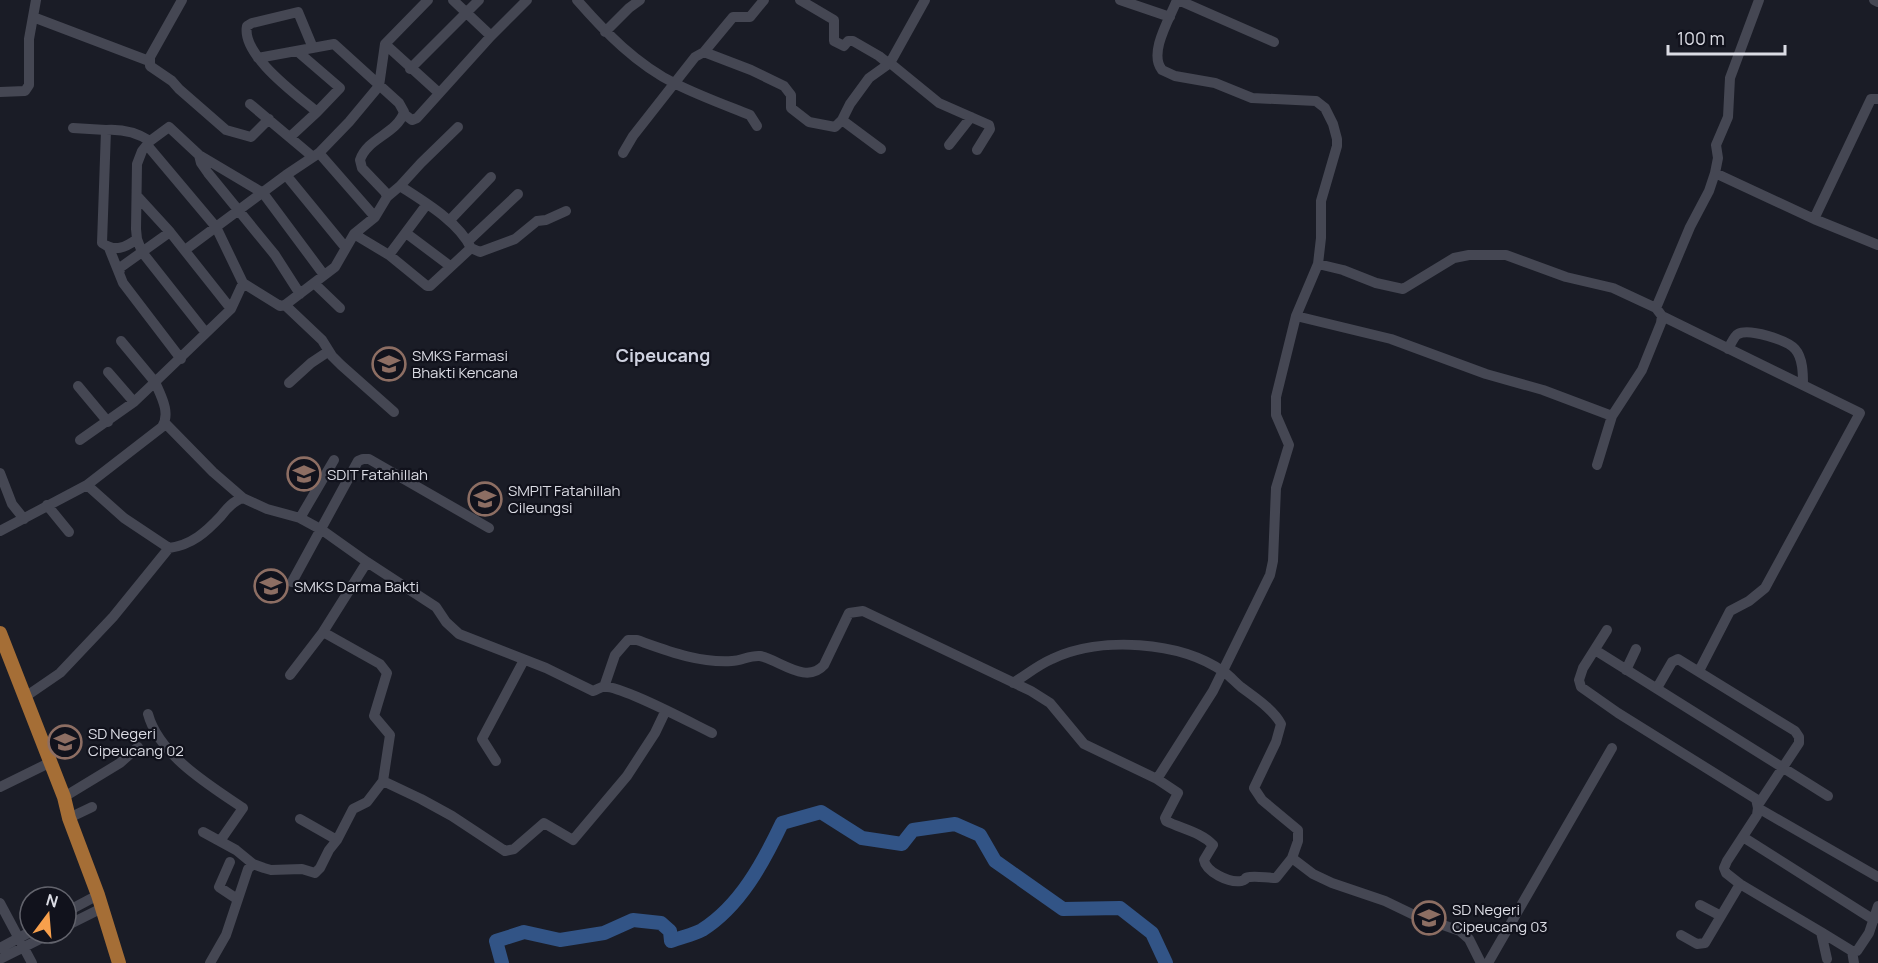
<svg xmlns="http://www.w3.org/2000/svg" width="1878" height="963" font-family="Manrope,sans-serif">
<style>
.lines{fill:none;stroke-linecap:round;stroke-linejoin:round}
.river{stroke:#325486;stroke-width:14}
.minor{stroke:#454753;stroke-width:10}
.major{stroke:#a56e36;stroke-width:14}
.labels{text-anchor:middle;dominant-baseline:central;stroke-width:4.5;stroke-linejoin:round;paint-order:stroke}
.poi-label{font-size:15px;fill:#dbdce4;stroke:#11121c;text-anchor:start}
.quarter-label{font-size:18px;font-weight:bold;fill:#cfd2e0;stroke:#11121c}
</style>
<rect width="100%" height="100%" fill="#1a1c26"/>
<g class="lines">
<path class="river" d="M502,963L496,941L524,932L560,940L604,933L633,920L661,923L670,931L671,941C681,937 693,935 702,930C740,906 763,863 782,823L821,812L862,838L902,844L913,830L955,824L980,835L995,861L1063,909L1120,908L1152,933L1166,963"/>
<path class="minor" d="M182,0L150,57V66L172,81L179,89L226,130L251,137L269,119
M453,0L491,36
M577,0C605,32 637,65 676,84C700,96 725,105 750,115L757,126
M800,0L834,20V41L844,46L848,41H853L879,56L889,64
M1120,0L1170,17
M1178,0L1274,42
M1874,0L1878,2
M33,17L149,61
M605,32L629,8L640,0
M385,44L439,93
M313,48L298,12L252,23L247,26C241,55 297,95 317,112
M704,52L733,17H750L764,0
M890,63L939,103L989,125L990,129L977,150
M410,69L479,0
M0,92L25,91L29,85V39L36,0
M250,104L313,157
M404,114L412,120L417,118L491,36L527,0
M842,120L850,104L869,78L890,63L925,0
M73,128L106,130
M290,137L317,112L340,88L297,51
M147,145L216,227L243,283L280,306L285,305L335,267L354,234L375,217L387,197L385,192L362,168L360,160C367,138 397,134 404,112L399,103L334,44L258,58
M949,145L971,117
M319,153L375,217
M623,153L633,136L695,57L704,52L751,70L784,86L791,95V108L809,122L835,127L842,120L881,149
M199,155L201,163L208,173L275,255L300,294
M1715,173L1814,219L1878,245
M286,175L345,247
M400,186L421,163L458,127
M137,196L170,232L231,309
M387,197L400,186C423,201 459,222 471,248L480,252L515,239L537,221L546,220L566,211
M1814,219L1871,99H1878
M449,221L491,177
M406,233L450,266
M354,234L389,255L427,286H430L471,248
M137,239C125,248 115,252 102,243L106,130C122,129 136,132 150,141
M468,241L518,194
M109,248L123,283L181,359
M185,250L286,175L319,153L349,122L379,86L385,44L428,0
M389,255L427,204
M1318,264L1343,270L1376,283L1403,289L1454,258L1469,255H1506L1566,277L1613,288L1656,308L1662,316L1860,413L1765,588L1749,601L1730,611L1699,671
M119,273L121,267L170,232
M315,284L340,308
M285,305L322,340L332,356L341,365L394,412
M1656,308L1690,227L1709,191L1715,173L1718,158L1716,145L1728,117L1730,78L1759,0
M1296,316L1391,339L1486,374L1543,390L1612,416
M206,333L142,252L137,239L136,229L137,164L142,151L150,141L169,127L199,155L263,193L324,275
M1728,349C1731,344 1734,336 1738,334C1749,328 1787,340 1795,349C1803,358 1803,374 1803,385
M108,372L134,402
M289,383L311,363L329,351
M78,386L108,422
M165,423L213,472L243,498
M80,440L134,402L155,382L121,341
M1597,465L1612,416L1642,370L1661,323L1662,316
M0,473L12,504L24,519
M87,485L124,518L169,548C192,545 206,532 221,516C227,508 233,501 243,498L267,509L300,518L322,530L367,562L436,607L446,622L459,634L546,668L593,691C596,690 599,688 602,687C617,683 695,725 712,733
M47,505L69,532
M300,518L334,460
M0,531L87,485L162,427C171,413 161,396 155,382L231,309L243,283
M292,582L358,461L363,459H369L489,528
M1607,630L1583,668L1579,680L1581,687L1618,713L1756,799L1758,808L1757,815L1727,861L1724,868L1726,873L1740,884L1821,932L1827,959
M1595,650L1828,796
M1626,670L1636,649
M290,675L323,632
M1013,683C1026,675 1038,665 1052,659C1100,636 1180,641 1224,672C1230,676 1235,682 1241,687C1254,697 1273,709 1281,724L1276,742L1254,788L1262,800L1298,830V841L1292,858L1313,874L1332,883L1385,901L1412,914L1460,931L1469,939L1481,963
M604,687L615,655L628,640H637C668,651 698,663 732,661C741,661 750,655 760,656C780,660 806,685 824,665L849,613L863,611L1031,691L1050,703L1084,744L1157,779L1178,793L1165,818L1166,821C1182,829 1201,832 1213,845L1204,860C1206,872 1229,883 1241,881C1250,879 1241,878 1250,877C1258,876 1267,878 1276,878L1292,858
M1657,688L1672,662L1678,659L1795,731L1799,737V743L1758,805
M25,697L60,673L113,617L169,548
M148,714C159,755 209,785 243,808L220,841
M496,761L482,739L524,660
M1157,779L1213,691L1270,575L1273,561L1276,488L1289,445L1276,415V397L1296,316L1318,264L1321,238V201L1337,146V139L1333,124L1325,108L1316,101L1252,98L1215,83L1175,76L1162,70C1148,53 1170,18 1177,0
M383,781L421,799L452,816L505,851L514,849L544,823L573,840L627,776L655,733L666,710
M0,787L51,762
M64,797L120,763L138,747
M1758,808L1878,877
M69,818L92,807
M300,819L337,840
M203,832L236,850L253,864L264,868L271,870L302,869L315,873L320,868L329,850L337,840L353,809L367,802L383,781L390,735L374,716L387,673L380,664L323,632L367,562
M1743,837L1874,920
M230,862L219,887L237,899
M0,903L32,963
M1700,905L1721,916
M66,912L98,895
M66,926L102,908
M1821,932L1852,951L1854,963
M1681,935L1697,944L1705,943L1740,884
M0,948L30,932
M1852,951H1857L1869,933L1878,906
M0,959L52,933
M210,963L226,935L248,869L253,864
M1488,963L1612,748"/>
<path class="major" d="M0,633L64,797L69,818L98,895L119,963"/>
</g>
<defs>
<symbol id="school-ring" viewBox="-11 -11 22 22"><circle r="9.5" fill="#11121c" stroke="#8d6e63" stroke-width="1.5"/><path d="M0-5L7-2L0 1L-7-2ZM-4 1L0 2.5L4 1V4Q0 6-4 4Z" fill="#8d6e63"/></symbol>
</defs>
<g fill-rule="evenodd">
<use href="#school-ring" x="370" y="345" width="38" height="38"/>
<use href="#school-ring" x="285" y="455" width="38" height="38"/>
<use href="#school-ring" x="466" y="480" width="38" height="38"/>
<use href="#school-ring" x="252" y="567" width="38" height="38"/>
<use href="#school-ring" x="46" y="723" width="38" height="38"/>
<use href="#school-ring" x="1410" y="899" width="38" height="38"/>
</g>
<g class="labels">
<g class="poi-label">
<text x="412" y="355">SMKS Farmasi<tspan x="412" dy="17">Bhakti Kencana</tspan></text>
<text x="327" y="474">SDIT Fatahillah</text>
<text x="508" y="490">SMPIT Fatahillah<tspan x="508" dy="17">Cileungsi</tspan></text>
<text x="294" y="586">SMKS Darma Bakti</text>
<text x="88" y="733">SD Negeri<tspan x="88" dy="17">Cipeucang 02</tspan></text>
<text x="1452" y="909">SD Negeri<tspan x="1452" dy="17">Cipeucang 03</tspan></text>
</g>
<g class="quarter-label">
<text x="663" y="355">Cipeucang</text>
</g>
</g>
<g transform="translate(48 915) rotate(16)"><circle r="28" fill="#11121c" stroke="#62636c" stroke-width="1.5"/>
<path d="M0-4.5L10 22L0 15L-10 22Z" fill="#f8a04c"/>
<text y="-9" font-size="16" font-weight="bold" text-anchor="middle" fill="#dbdce4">N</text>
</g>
<path d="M1668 45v9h117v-9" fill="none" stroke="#dbdce4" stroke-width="3"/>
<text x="1677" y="45" font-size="18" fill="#dbdce4" stroke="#11121c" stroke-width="4.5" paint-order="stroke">100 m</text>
</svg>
